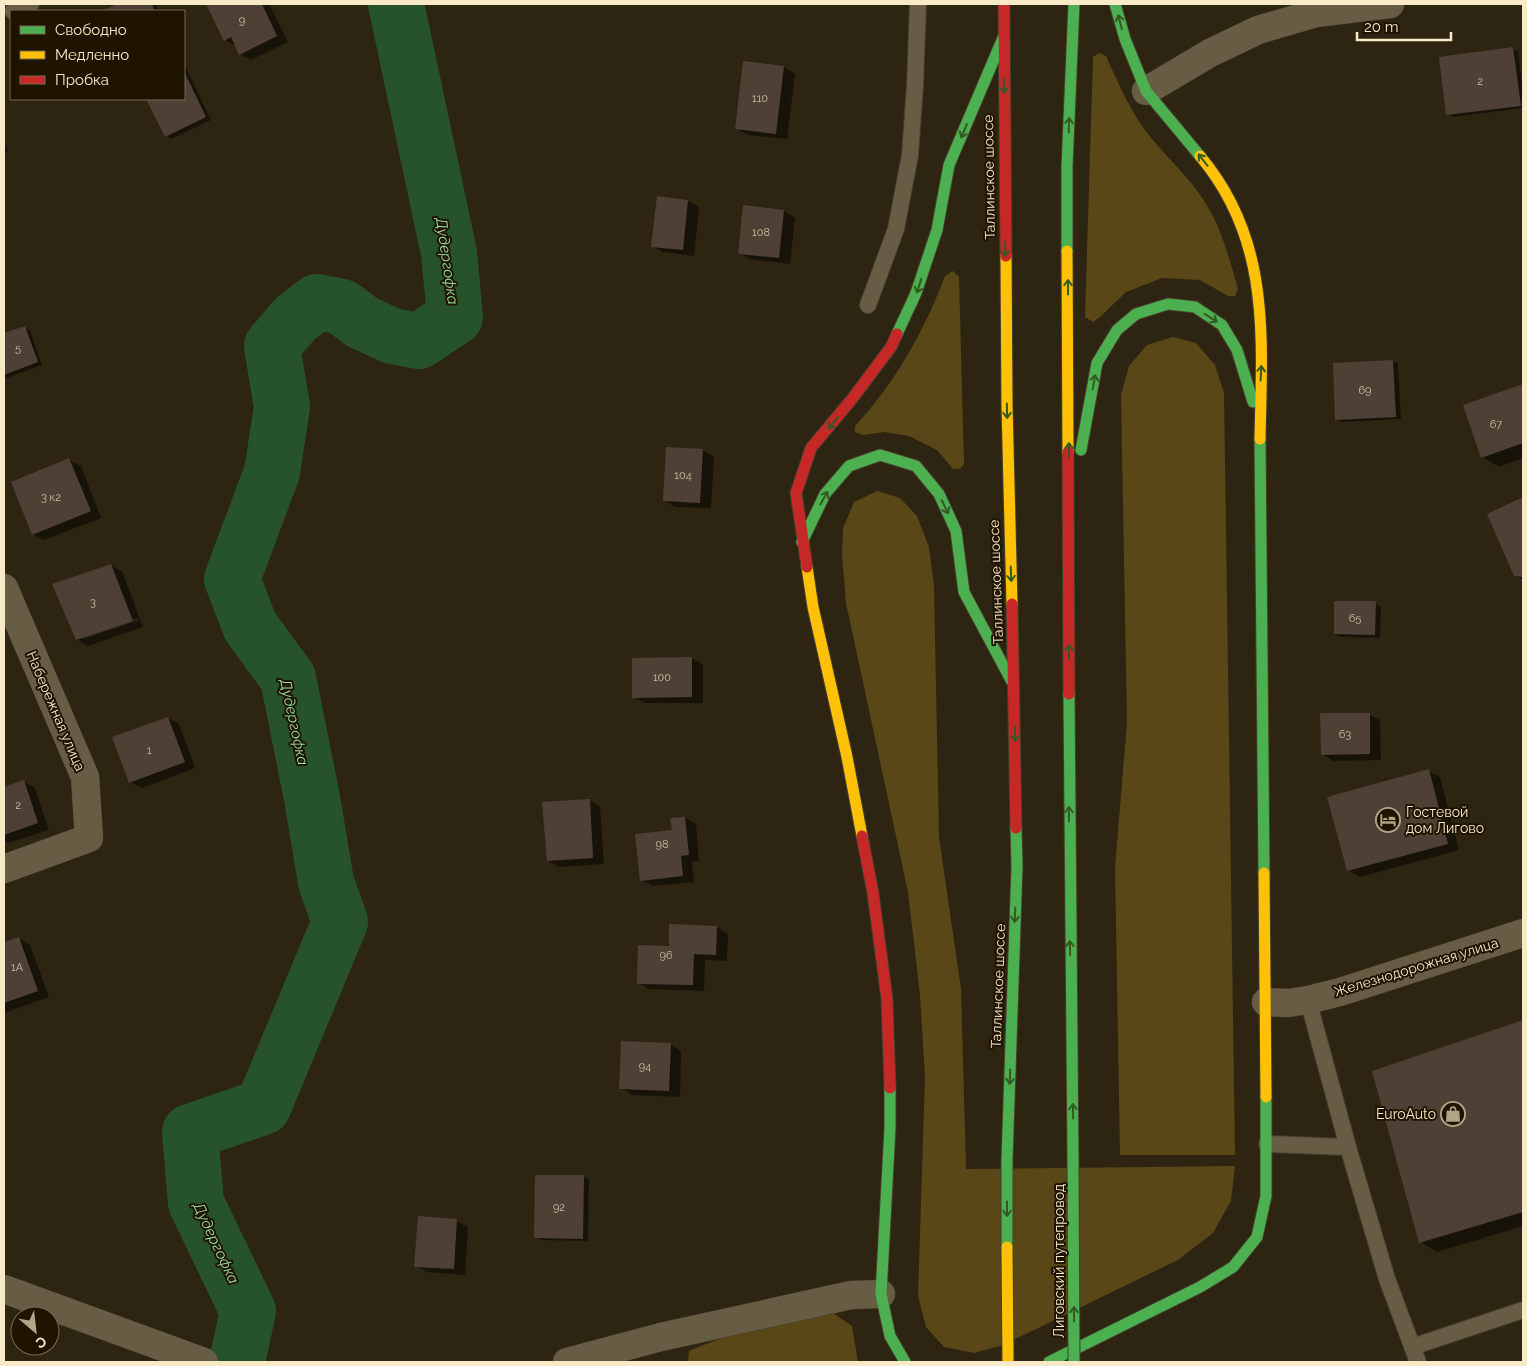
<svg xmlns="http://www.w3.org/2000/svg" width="1527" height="1366" font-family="Raleway,sans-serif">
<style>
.green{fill:#594718}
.shadow{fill:#0007;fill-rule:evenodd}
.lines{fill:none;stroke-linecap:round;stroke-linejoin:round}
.river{stroke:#27532a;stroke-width:56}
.building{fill:#4f4035}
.lane-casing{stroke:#463f2e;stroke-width:18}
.street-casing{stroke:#463f2e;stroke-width:29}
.fast-casing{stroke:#463f2e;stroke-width:13}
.slow-casing{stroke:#463f2e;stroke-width:13}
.jam-casing{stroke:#463f2e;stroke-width:13}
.lane{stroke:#675d45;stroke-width:16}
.street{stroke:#675d45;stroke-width:28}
.fast{stroke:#4caf50;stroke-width:11}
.slow{stroke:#ffc107;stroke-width:11}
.jam{stroke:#c62828;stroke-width:11}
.fast-bridge-casing{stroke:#463f2e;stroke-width:13;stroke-linecap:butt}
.fast-bridge{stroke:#4caf50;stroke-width:11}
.oneway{stroke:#335a24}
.labels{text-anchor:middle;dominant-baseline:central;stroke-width:4;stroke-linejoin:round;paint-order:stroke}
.number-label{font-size:11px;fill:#cebfa2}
.street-label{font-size:14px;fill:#f8e9c7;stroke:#1f1400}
.poi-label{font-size:14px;fill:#f8e9c7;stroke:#1f1400;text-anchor:start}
.water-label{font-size:15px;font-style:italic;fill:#98e29f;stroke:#1f1400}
</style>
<rect width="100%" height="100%" fill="#2d2511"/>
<path class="green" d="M1099,53L1106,56C1119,85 1132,115 1152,139C1173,164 1197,185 1212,214C1224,238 1231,264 1238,289L1235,296H1228L1200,280L1162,278L1126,292L1100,317L1093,322L1085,317L1093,57Z
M953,271L959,277L964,464L960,469H953L937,450L909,436L884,432L863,435L855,432V426C896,382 924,331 945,276Z
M1173,337L1196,343L1215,365L1224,393L1235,1155H1120L1115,867L1127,723L1121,395L1129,366L1147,345Z
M877,491L900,498L917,516L929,547L934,586L939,837L961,989L966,1169L1235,1166L1231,1201L1213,1233L1178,1260L1003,1345L974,1353L944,1347L926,1327L918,1296L925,1077L920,995L908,892L846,603L842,554L843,528L854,502Z
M833,1313L852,1326L858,1362H688L689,1351L743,1329Z"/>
<path class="shadow" d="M120,4H155L158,11H105Z
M208,4H269L288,42L251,60L240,54L236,46L225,40Z
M1513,49L1518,52L1523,92V108L1453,117L1448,114Z
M184,64L211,120L171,139L166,136L148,99H184Z
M784,67L795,74L787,139L748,135L737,129Z
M4,143L8,152L4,154Z
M658,197L688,201L699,207L694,256L663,252L652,246Z
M744,207L784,211L795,218L790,264L750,259L739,253Z
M24,327L30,330L42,365L4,379V334Z
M1393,361L1398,364L1401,419L1342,422L1337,419L1334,364Z
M1523,385V458L1499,467L1482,457L1464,406Z
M703,450L714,457L711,508L675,507L664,500Z
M69,460L81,466L101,518L44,540L33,534Z
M1523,498V580L1515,575L1489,514Z
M110,565L122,571L143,627L88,646L77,639ZM138,618L139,620L83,639V637Z
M1375,603L1381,606L1380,638L1340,637L1335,634Z
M692,658L703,665V703H645L634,697Z
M1369,714L1380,720L1381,760L1333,761L1322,754Z
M168,718L179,724L195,768L142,788L130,782Z
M1428,771L1440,777L1459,850L1360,877L1348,870Z
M23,781L35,788L49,830L8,843L4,841V788Z
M589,800L600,807L604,864L559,867L548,861Z
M685,818L696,824L699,861H692L694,882L652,886L641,880L673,831Z
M717,927L728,934L727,961L705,960L704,991L649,989L638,983L670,947Z
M19,938L30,945L49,997L4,1013V944Z
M1523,1022V1226L1437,1252L1420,1242L1373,1071Z
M670,1044L681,1051L680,1097L632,1095L621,1088Z
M584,1177L589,1180L588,1241L541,1240L535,1237Z
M419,1218L457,1221L468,1227L465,1275L427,1272L416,1266Z"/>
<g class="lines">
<path class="river" d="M237,1362L248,1311L196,1203L190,1132L263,1107L340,922L326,882L312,798L288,678L250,626L232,579L272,472L282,407L272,346L295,319L317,302L342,307L362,322L392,336L419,341L455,317L449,253L396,4"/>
</g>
<path class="building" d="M117,4H152L155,11H102Z
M206,4H262L277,36L239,55L231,37L224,41Z
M1513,47L1521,106L1446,115L1439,57Z
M743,61L784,66L776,134L735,129Z
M184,71L206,117L165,137L146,99H184Z
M657,196L688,200L683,250L651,247Z
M743,205L784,210L779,258L738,254Z
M25,326L38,362L4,375V333Z
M1393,360L1396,417L1335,420L1333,363Z
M1523,384V443L1481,458L1463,405Z
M666,447L703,449L700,503L663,501Z
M69,458L91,511L32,535L11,482Z
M1523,497V577L1514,576L1487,514Z
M111,564L133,621L76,640L52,584Z
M1334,601H1376L1375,635L1334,634Z
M692,657V697L632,698V658Z
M1320,713H1370V754L1321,755Z
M168,717L185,762L129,783L112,737Z
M1429,769L1448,844L1347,871L1327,797Z
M24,780L38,823L4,835V787Z
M590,799L593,858L547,861L542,802Z
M685,817L689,855L681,856L683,876L640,881L635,834L672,830L670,818Z
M669,924L717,926L716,955L694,954L693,985L637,984L638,945L669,946Z
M19,937L38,991L4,1003V942Z
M1523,1020V1212L1419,1243L1372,1071Z
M621,1041L671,1043L669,1091L619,1089Z
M535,1175H584L583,1239L534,1238Z
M418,1216L457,1219L454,1269L414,1267Z"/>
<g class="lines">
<defs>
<path id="lane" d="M13,11L31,4
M868,305L896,229L910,155L915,85L918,4
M1308,1000L1348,1147L1387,1279L1418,1362
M1267,1144L1348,1147
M1412,1347L1523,1310"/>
<path id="street" d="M1146,91L1210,53L1258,30L1316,13L1390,4
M4,588L85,777L89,838L4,869
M1266,1002L1288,1003L1308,1000L1340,992L1523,933
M4,1289L204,1362
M567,1362L661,1337L851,1295L881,1294"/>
<path id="fast" d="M1115,4L1125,39L1146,91L1200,156
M1067,251V167L1074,4
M897,334L916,293L937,230L949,165L1003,38
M1260,439L1264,873
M1081,450L1097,363L1117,330L1136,314L1168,304L1195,307L1222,325L1237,350L1253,402
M802,542L825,494L849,466L880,455L916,466L939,494L956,531L964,592L1011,680
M1069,694L1073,1160
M890,1088V1128L881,1294L890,1336L905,1362
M1007,1247V1160L1017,866L1016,828
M1049,1362L1200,1287L1233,1267L1257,1237L1266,1196V1097"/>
<path id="slow" d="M1200,156C1271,240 1262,337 1260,439
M1067,251L1068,452
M1006,256L1007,405L1012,604
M807,567L813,607L847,757L862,836
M1264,873L1266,1097
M1007,1247L1008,1362"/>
<path id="jam" d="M1004,4L1006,256
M1068,452L1069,694
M807,567L796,493L811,448L852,399L891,347L897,334
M1012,604L1016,828
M862,836L873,893L887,999L890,1088"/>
</defs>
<use href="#lane" class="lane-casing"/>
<use href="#street" class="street-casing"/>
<use href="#fast" class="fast-casing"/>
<use href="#slow" class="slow-casing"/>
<use href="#jam" class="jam-casing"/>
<use href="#lane" class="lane"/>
<use href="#street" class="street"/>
<use href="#fast" class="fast"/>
<use href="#slow" class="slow"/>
<use href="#jam" class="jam"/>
<defs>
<path id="fast-bridge" d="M1073,1160L1074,1362"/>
</defs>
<use href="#fast-bridge" class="fast-bridge-casing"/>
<use href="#fast-bridge" class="fast-bridge"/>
</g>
<defs><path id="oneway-shaft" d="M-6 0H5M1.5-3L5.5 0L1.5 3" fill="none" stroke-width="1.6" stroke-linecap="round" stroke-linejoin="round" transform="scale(1.25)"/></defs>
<g class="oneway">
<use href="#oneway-shaft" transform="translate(1120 22) rotate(-105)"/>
<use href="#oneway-shaft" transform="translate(1004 86) rotate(89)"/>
<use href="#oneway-shaft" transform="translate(1069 125) rotate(-88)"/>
<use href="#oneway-shaft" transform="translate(964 131) rotate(113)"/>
<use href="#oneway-shaft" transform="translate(1203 160) rotate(-128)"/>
<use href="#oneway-shaft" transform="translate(1005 249) rotate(89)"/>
<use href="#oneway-shaft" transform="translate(919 286) rotate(108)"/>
<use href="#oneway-shaft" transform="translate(1068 287) rotate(-90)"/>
<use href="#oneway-shaft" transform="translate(1211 318) rotate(33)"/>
<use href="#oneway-shaft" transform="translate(1261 373) rotate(-87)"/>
<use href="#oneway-shaft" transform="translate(1094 382) rotate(-80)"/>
<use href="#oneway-shaft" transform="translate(1007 411) rotate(89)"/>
<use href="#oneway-shaft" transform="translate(833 423) rotate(130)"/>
<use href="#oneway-shaft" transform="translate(1069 450) rotate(-90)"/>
<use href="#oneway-shaft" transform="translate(824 498) rotate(-61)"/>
<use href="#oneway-shaft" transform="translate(945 507) rotate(65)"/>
<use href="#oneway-shaft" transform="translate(1011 574) rotate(88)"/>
<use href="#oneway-shaft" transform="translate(1069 652) rotate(-90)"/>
<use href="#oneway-shaft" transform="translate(1015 734) rotate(89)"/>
<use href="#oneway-shaft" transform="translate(1069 814) rotate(-90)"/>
<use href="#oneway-shaft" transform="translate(1015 915) rotate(92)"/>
<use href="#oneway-shaft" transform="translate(1070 948) rotate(-91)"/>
<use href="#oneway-shaft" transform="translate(1010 1077) rotate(92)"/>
<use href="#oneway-shaft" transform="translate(1073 1111) rotate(-91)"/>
<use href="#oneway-shaft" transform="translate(1007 1209) rotate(90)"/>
<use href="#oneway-shaft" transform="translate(1074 1314) rotate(-90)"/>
</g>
<defs>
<symbol id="hotel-ring" viewBox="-11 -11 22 22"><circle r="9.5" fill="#1f1400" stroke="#b1a487" stroke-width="1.5"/><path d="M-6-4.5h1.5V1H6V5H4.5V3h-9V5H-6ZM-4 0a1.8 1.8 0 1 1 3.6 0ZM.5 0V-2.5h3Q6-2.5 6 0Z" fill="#b1a487"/></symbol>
<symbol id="shop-ring" viewBox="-11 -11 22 22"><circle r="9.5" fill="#1f1400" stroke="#b1a487" stroke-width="1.5"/><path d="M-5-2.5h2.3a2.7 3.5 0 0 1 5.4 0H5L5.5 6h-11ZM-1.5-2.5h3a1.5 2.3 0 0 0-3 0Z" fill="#b1a487"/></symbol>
</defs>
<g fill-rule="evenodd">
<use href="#hotel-ring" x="1374" y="806" width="28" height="28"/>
<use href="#shop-ring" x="1439" y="1100" width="28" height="28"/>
</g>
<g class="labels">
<g class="number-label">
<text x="242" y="20">9</text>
<text x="1480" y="81">2</text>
<text x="760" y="98">110</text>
<text x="761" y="232">108</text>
<text x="18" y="348">5</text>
<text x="1365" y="390">69</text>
<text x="1496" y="424">67</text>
<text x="683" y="475">104</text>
<text x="51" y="497">3 к2</text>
<text x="93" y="602">3</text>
<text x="1355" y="618">65</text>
<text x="662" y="677">100</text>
<text x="1345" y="734">63</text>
<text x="149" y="750">1</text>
<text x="18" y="805">2</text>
<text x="662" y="844">98</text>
<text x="666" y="955">96</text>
<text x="17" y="967">1А</text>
<text x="645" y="1066">94</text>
<text x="559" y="1207">92</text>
</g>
<g class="street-label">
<text transform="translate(989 177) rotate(-91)">Таллинское шоссе</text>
<text transform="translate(996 582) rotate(-92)">Таллинское шоссе</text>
<text transform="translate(56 711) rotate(67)">Набережная улица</text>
<text transform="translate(1416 967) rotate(-17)">Железнодорожная улица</text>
<text transform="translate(998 986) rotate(-88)">Таллинское шоссе</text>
<text transform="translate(1059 1261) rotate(-90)">Лиговский путепровод</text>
</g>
<g class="poi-label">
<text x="1406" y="812">Гостевой<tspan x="1406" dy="16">дом Лигово</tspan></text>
<text x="1436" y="1114" text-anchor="end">EuroAuto</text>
</g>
<g class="water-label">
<text transform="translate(447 261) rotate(82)">Дудергофка</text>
<text transform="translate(294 722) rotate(78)">Дудергофка</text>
<text transform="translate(216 1243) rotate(65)">Дудергофка</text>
</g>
</g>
<rect width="1527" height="1366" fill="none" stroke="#f8e9c7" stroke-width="10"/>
<rect x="10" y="10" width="175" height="90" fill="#1f1400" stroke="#766950"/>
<rect x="20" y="26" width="25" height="8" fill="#4caf50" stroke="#766950"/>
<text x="55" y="35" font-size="15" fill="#f8e9c7">Свободно</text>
<rect x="20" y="51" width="25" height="8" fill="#ffc107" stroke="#766950"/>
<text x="55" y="60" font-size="15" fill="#f8e9c7">Медленно</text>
<rect x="20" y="76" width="25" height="8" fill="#c62828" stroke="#766950"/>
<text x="55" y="85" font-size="15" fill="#f8e9c7">Пробка</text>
<g transform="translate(35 1331) rotate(152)"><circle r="24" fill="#1f1400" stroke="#766950"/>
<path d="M0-4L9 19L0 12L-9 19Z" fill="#b1a487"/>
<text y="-8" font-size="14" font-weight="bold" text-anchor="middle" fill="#f8e9c7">С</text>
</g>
<path d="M1357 32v8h94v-8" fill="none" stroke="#f8e9c7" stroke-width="2.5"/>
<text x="1364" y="32" font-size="15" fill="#f8e9c7" stroke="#1f1400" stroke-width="4" paint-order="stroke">20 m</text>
</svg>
